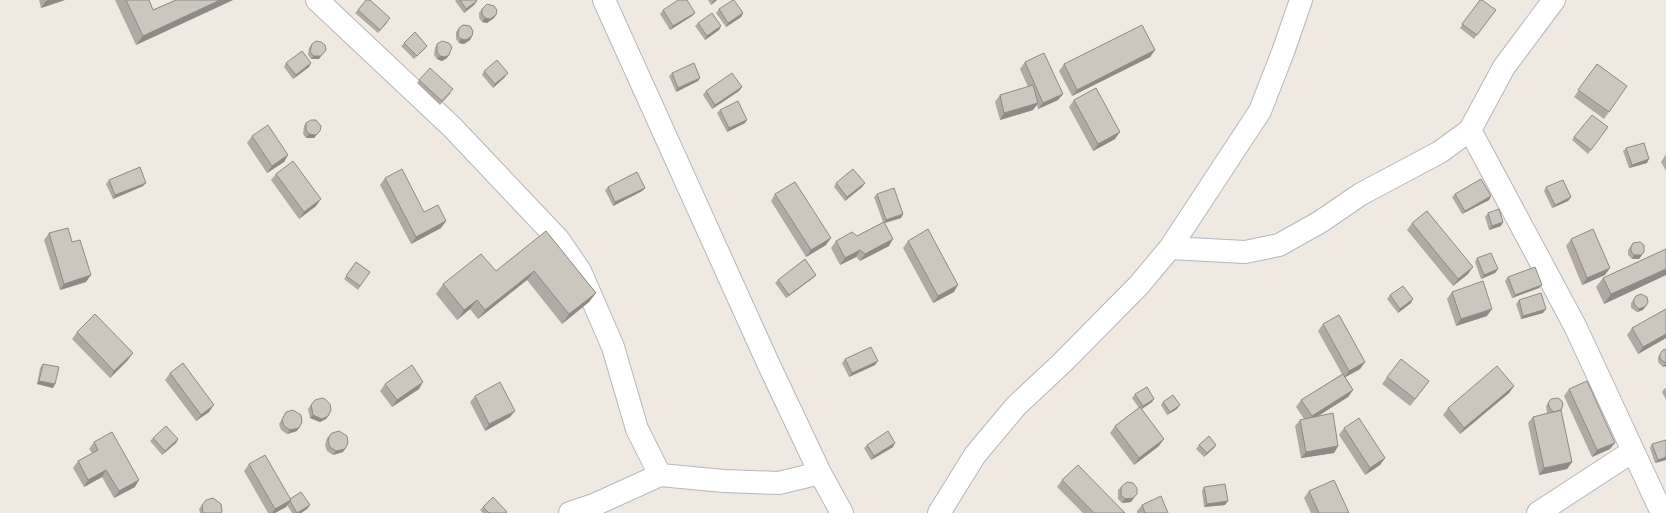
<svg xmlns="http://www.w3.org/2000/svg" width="1666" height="513" font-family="'Archivo Narrow',sans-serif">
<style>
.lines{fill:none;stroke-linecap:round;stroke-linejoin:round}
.minor-casing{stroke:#b4b7c1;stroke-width:24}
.minor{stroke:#fff;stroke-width:22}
.wall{fill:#afaba4}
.shaded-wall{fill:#8e8b86}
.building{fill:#cbc7bf;stroke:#8e8b86}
</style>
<rect width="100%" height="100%" fill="#efe9e1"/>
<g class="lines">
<defs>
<path id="minor" d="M317,0L452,127L558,239L580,271L613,347L637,429L660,475
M604,0L768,363L820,473L842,513
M1470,130L1575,326L1662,513
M1170,248L1245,252L1279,245L1320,222L1361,194L1440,152L1470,130L1504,67L1554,0
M570,513L594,505L660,475L724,481L779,483L820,473
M939,513L975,455L1016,406L1063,362L1139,285L1170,248L1260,111L1283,52L1301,0
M1538,513L1633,451"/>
</defs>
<use href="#minor" class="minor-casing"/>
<use href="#minor" class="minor"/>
</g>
<path class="wall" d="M39,0H65L41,8Z
M115,0H149L153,10L176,0H233L136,45Z
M456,0H476L477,1L474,5L464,13L455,1Z
M708,0H717L711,5Z
M1480,0L1496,10L1474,39L1460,28Z
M482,9L496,15L494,18L487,23L482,22L479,18V13Z
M719,9L743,13L741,17L726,27L716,13Z
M358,10L388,22L378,33L355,13Z
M663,10L695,13L692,16L670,30L660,14Z
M698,23L721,26L719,30L705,40L695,26Z
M459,28L472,36L470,40L464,44L459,43L456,39V32Z
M404,43L427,46L425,49L414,59L401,46Z
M312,44L326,50L319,59H311L308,55L309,48Z
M437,44L447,58L442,61L437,59L434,55L435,48Z
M1155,50L1150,57L1072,96L1059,71L1064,64Z
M1025,62L1063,94L1058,100L1038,109L1037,105L1033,110L1000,120L995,102L1000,95L1028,87L1020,69Z
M286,63H311L309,67L293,79L284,67Z
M1597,64L1627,86L1604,119L1574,97Z
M484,71L505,77L493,88L482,75Z
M672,73L698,81L676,92L669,76Z
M419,80L451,93L440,105L417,83Z
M742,87L739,91L712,109L703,95L706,91Z
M1074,100L1115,139L1093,151L1069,107Z
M720,110L745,123L727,132L717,113Z
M306,123L317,134L314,138H306L303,134L304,126Z
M1608,127L1588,154L1572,140L1574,137Z
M252,136L288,155L284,162L267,173L247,143Z
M1626,148L1647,163L1629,168L1623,151Z
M1666,154V171L1661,162Z
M276,174L316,206L299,219L271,180Z
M385,178L424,212L446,221L441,228L411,244L380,185Z
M109,180L143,186L113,199L106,184Z
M836,183H865L862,187L845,201L834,187Z
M608,187L645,188L642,191L613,206L605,190Z
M1546,187L1571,197L1568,201L1552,208L1544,191Z
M775,194L826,245L806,257L771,201Z
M877,194L903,214L901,218L885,223L889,246L860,261L856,257L840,265L831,248L836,241L857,236L883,222L874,197Z
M1455,194L1491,196L1489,200L1462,214L1452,197Z
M1488,213L1501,226L1489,230L1485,217Z
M1412,223L1468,274L1453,286L1407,230Z
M546,231L596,293L589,302L562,324L527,280L478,319L470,309L457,320L436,294L443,284L496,271Z
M49,233L86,282L60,290L44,240Z
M1571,239L1605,275L1582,285L1566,246Z
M908,241L954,292L933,303L903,248Z
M1633,243L1644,252L1639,259H1632L1628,255V250Z
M1666,249V275L1604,304L1596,287L1603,278Z
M1477,258L1498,269L1495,273L1481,279L1475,262Z
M356,262L370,272L358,290L344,279Z
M1508,277L1539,288L1512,298L1505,281Z
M813,278L786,298L775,283L778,280Z
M1452,292L1487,316L1456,326L1447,299Z
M1390,295L1411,303L1398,313L1387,299Z
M1636,296L1643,310L1637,312L1631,308V303Z
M1519,300L1543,313L1521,319L1516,304Z
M1666,309V338L1638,354L1627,335L1632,328Z
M1323,324L1365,362L1360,369L1345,377L1353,390L1348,397L1318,416L1338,446L1334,453L1301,458L1295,426L1300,420L1304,419L1296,407L1301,400L1342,374L1318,331Z
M77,332L128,360L110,378L72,339Z
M1666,349V366L1663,367L1658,362V357L1663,350Z
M845,359L875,365L849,377L842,363Z
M43,364L55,384L53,388L37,384L40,368Z
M170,373L209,412L196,421L165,380Z
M1387,377L1429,381L1410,406L1382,384Z
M385,384L419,389L392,407L380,391Z
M1514,386L1509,393L1460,434L1443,415L1448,408Z
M1666,388V400L1662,392L1664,389Z
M1569,389L1610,449L1592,457L1564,396Z
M1135,394L1154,399L1152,402L1142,409L1159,446L1134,465L1110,433L1115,426L1139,408L1132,398Z
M475,396L510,417L485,431L470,402Z
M1551,399L1560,411L1572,462L1567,469L1539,475L1528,423L1533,417L1547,413L1546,406Z
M1163,402L1177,409L1167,415L1161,405Z
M311,405L328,416L326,419L320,422L310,418L308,409Z
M286,412L297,431L287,434L281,430L279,424Z
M1344,428L1385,458L1380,465L1365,475L1339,435Z
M330,435L343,452L333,455L327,451L325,445L327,438Z
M153,438L178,439L176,443L162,455L150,441Z
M1666,440V460L1655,463L1650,448L1652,444Z
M94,442L135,487L114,498L102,477L84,487L73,468L78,461L92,453L89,449Z
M867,445L893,447L871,460L864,448Z
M1199,445H1216L1214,448L1204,457L1196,449Z
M249,464L290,499L310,505L307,509L301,513H292L287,505L286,507L275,513H268L244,471Z
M1062,480L1125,513H1083L1057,487Z
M1121,487L1131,502L1122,503L1118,499V490Z
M1204,487L1225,505L1204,507L1202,491Z
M1309,491L1349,513H1311L1304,498Z
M202,505L221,513H200L199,509Z
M1142,505L1168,513H1137V511Z
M483,507L506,513H483L480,510Z"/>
<path class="shaded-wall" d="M48,0H65L41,8L46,1Z
M220,0H233L136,45L143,36Z
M714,0H717L711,5L713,1Z
M477,1L474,5L464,13L466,9Z
M695,13L692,16L670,30L673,26Z
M743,13L741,17L726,27L728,23Z
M496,15L494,18L487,23L482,22L485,18Z
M721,26L719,30L705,40L707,36Z
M472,36L470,40L464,44L459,43L461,39Z
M1155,50L1150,57L1072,96L1077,90Z
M449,55L447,58L442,61L437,59L440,56Z
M314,56H321L319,59H311Z
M311,63L309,67L293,79L296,75Z
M508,73L505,77L493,88L495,84Z
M700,78L698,81L676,92L678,88Z
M742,87L739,91L712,109L715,105Z
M1063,94L1058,100L1038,109L1043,103Z
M1038,103L1033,110L1000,120L1004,113Z
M747,120L745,123L727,132L729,128Z
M320,131L314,138H306L309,134Z
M1120,132L1115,139L1093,151L1098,144Z
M288,155L284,162L267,173L272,166Z
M1649,159L1647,163L1629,168L1632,165Z
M146,183L143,186L113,199L115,195Z
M865,183L862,187L845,201L847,197Z
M645,188L642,191L613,206L615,202Z
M1491,196L1489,200L1462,214L1465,211Z
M1571,197L1568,201L1552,208L1555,205Z
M321,199L316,206L299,219L304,212Z
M903,214L901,218L884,223L886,220Z
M446,221L441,228L411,244L416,237Z
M1503,222L1501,226L1489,230L1492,226Z
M831,238L826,245L806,257L811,250Z
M893,239L889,246L860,261L865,254Z
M860,250L856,257L840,265L845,258Z
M1644,252L1639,259H1632L1634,255Z
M1473,267L1468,274L1453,286L1458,279Z
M1610,268L1605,275L1582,285L1587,278Z
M1498,269L1495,273L1481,279L1484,275Z
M1666,269V275L1604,304L1611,294Z
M534,271L527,280L478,319L485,310Z
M91,275L86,282L60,290L64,284Z
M816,275L813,278L786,298L789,295Z
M958,285L954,292L933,303L938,296Z
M1542,285L1539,288L1512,298L1515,295Z
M596,293L589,302L562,324L569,314Z
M1413,299L1411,303L1398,313L1400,309Z
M477,300L470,309L457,320L464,310Z
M1646,306L1643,310L1637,312L1639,309Z
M1492,309L1487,316L1456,326L1461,319Z
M1546,309L1543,313L1521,319L1523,316Z
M1666,334V338L1638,354L1643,347Z
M133,353L128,360L110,378L114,371Z
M878,361L875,365L849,377L852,373Z
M1365,362L1360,369L1344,378L1349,371Z
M1666,363V366L1663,367Z
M39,381L55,384L53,388L37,384Z
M1429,381L1424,388L1410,406L1415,399Z
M423,382L419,389L392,407L397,400Z
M1514,386L1509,393L1460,434L1464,428Z
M1353,390L1348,397L1307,423L1312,416Z
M1154,399L1152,402L1140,410L1143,406Z
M214,405L209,412L196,421L201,415Z
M1180,405L1177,409L1167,415L1170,412Z
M515,411L510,417L485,431L489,424Z
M313,415L328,416L326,419L320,422L310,418Z
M299,428L297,431L287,434L290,430Z
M178,439L176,443L162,455L165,451Z
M1164,439L1159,446L1134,465L1139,458Z
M895,443L893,447L871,460L874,456Z
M1615,443L1610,449L1592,457L1597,450Z
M1216,445L1214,448L1204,457L1207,453Z
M1338,446L1334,453L1301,458L1306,452Z
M345,449L343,452L333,455L336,451Z
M1666,457V460L1655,463L1658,460Z
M1385,458L1380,465L1365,475L1370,468Z
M1572,462L1567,469L1539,475L1544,468Z
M106,470L102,477L84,487L88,480Z
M139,480L135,487L114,498L119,491Z
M1137,494L1131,502L1122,503L1125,499Z
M291,500L286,507L275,513H272L275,509Z
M1228,501L1225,505L1204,507L1207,504Z
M310,505L307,509L301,513H298Z"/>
<path class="building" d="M126,0H149L153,10L176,0H220L143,36Z
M366,0H370L390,18L380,30L358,10Z
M460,0H476L477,1L466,9Z
M678,0H687L695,13L673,26L663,10Z
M733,0H734L743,13L728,23L719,9Z
M1480,0H1482L1496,10L1477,35L1462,24Z
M487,4L494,6L497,10L496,15L490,19L485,18L482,14V9Z
M712,13L721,26L707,36L698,23Z
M463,25L470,26L473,31L472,36L466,40L461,39L458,36L459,28Z
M1142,25L1155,50L1077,90L1064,64Z
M415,32L427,46L417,56L404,43Z
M316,41L321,42L325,45L326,50L321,56H314L310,52L312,44Z
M442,41L449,43L452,47L449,55L445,57L440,56L437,52V44Z
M302,51L311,63L296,75L286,63Z
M1044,53L1063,94L1043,103L1025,62Z
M497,60L508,73L495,84L484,71Z
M694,63L700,78L678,88L672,73Z
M1597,64L1627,86L1609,112L1578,90Z
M430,68L453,89L442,101L419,80Z
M732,73L742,87L715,105L706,91Z
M1033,85L1038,103L1004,113L1000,95Z
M1096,88L1120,132L1098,144L1074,100Z
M738,101L747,120L729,128L720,110Z
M1592,115L1608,127L1591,150L1574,137Z
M311,120H316L321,126L320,131L316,135L309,134L306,130V123Z
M268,125L288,155L272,166L252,136Z
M1644,143L1649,159L1632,165L1626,148Z
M293,161L321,199L304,212L276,174Z
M140,167L146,183L115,195L109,180Z
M402,169L424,212L438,205L446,221L416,237L385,178Z
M853,169L865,183L847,197L836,183Z
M637,172L645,188L615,202L608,187Z
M1481,179L1491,196L1465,211L1455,194Z
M1563,180L1571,197L1555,205L1546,187Z
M795,182L831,238L811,250L775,194Z
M894,188L903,214L886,220L877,194Z
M1499,209L1503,222L1492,226L1488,213Z
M1427,211L1473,267L1458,279L1412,223Z
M884,222L893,239L865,254L860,250L845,258L836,241L852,232L857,236Z
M68,228L72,242L80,240L91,275L64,284L49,233Z
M928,229L958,285L938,296L908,241Z
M1593,229L1610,268L1587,278L1571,239Z
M546,231L596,293L569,314L534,271L485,310L477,300L464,310L443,284L481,254L496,271Z
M1640,242L1644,245V252L1641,255H1634L1631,251V247L1633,243Z
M1666,249V269L1611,294L1603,278Z
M1491,253L1498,269L1484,275L1477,258Z
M805,259L816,275L789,295L778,280Z
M356,262L370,272L360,286L346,276Z
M1535,267L1542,285L1515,295L1508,277Z
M1483,281L1492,309L1461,319L1452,292Z
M1403,286L1413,299L1400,309L1390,295Z
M1541,293L1546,309L1523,316L1519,300Z
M1641,294L1647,297L1648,302L1646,306L1639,309L1634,304V299L1636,296Z
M1666,309V334L1643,347L1632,328Z
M95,314L133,353L114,371L77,332Z
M1339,315L1365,362L1349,371L1323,324Z
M871,347L878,361L852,373L845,359Z
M1666,349V363L1660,359V354L1663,350Z
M1401,359L1429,381L1415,399L1387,377Z
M183,363L214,405L201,415L170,373Z
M43,364L59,367L55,384L39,381Z
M412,365L423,382L397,400L385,384Z
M1497,366L1514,386L1464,428L1448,408Z
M1343,374L1353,390L1312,416L1301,400Z
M1587,381L1615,443L1597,450L1569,389Z
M500,382L515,411L489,424L475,396Z
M1147,387L1154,399L1143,406L1135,394Z
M1173,395L1180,405L1170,412L1163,402Z
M322,398L325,399L330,404L331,410L328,416L322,419L313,415L311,405L315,400Z
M1558,398L1562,401L1563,405L1561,410L1554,412L1550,409L1548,403L1551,399Z
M1140,407L1164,439L1139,458L1115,426Z
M293,410L301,415L302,422L299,428L290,430L284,426L282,420L286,412Z
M1561,410L1572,462L1544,468L1533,417Z
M1333,413L1338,446L1306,452L1300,420Z
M1359,418L1385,458L1370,468L1344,428Z
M166,426L178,439L165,451L153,438Z
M339,431L347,436L348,443L345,449L336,451L330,447L328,441L330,435L332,433Z
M888,431L895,443L874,456L867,445Z
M112,432L139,480L119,491L106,470L88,480L78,461L98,450L94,442Z
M1209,436L1216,445L1207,453L1199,445Z
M1666,440V457L1658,460L1652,444Z
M265,455L291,500L275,509L249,464Z
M1078,465L1125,513H1094L1062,480Z
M1334,480L1349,513H1319L1309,491Z
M1127,482L1133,483L1137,488V494L1133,498L1125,499L1121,495V487Z
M1225,484L1228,501L1207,504L1204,487Z
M301,492L310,505L297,513L290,501L291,500L290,499Z
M1161,496L1168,513H1145L1142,505Z
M493,497L507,512L505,513H489L483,507Z
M213,498L221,504L222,511L221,513H203L202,505L206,500Z"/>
</svg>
